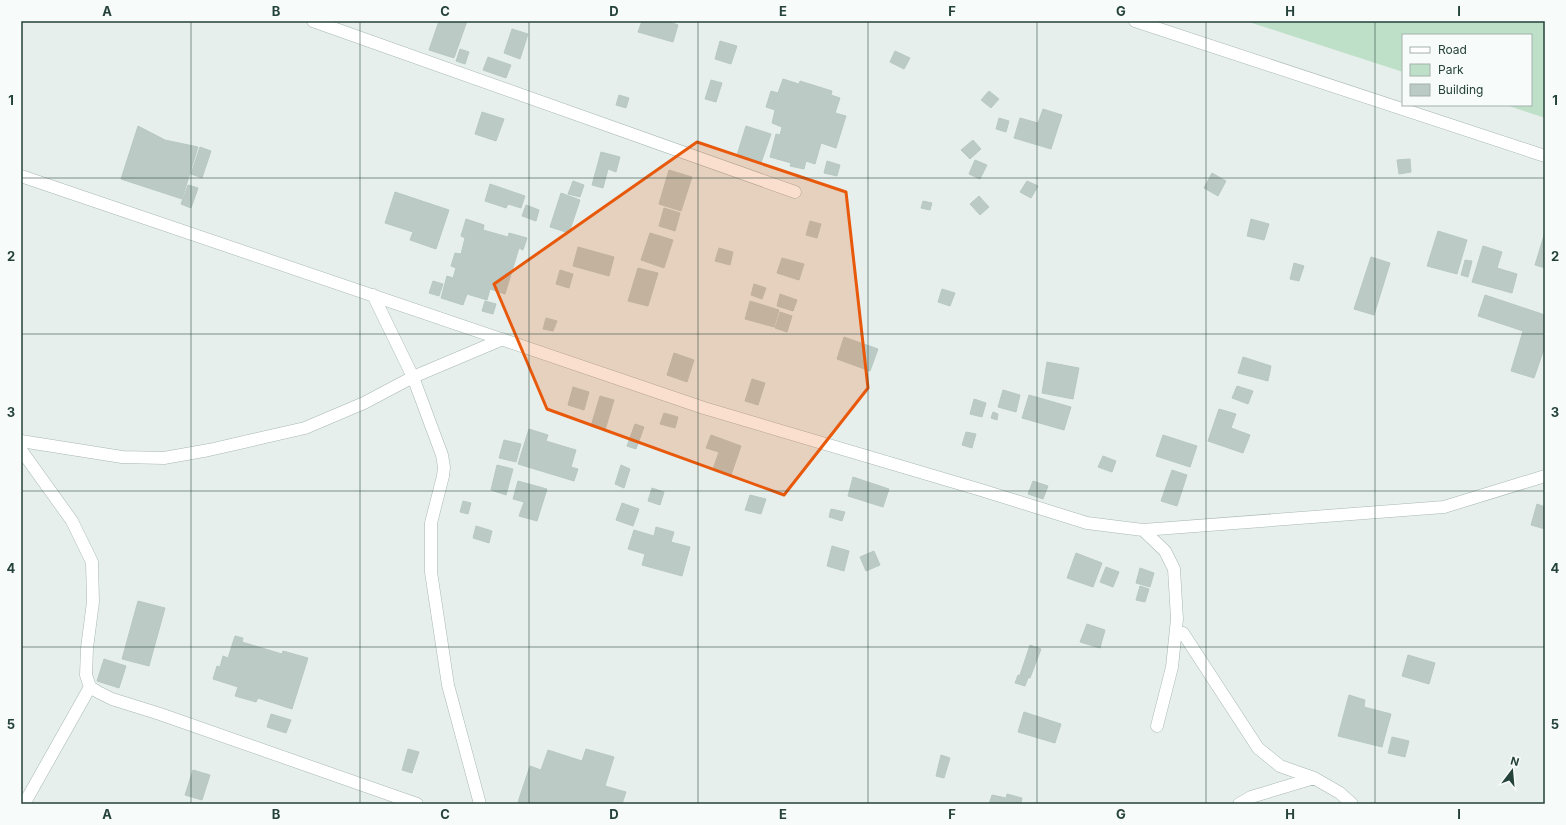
<svg xmlns="http://www.w3.org/2000/svg" width="1566" height="825" font-family="Inter,sans-serif">
<style>
.green{fill:#bfe0c8}
.building{fill:#bbcac4;stroke:#b8c9c2}
.lines{fill:none;stroke-linecap:round;stroke-linejoin:round}
.minor-casing{stroke:#a8b8b2;stroke-width:13}
.minor{stroke:#fff;stroke-width:12}
.marked{fill:#e8590c;fill-opacity:0.2;stroke:#e8590c;stroke-width:3;stroke-linejoin:round}
.grid{fill:none;stroke:#24423a;stroke-width:1;stroke-opacity:0.55}
.neatline{fill:none;stroke:#24423a;stroke-width:1.5}
.grid-label{font-size:13px;text-anchor:middle;font-weight:bold;fill:#24423a}
</style>
<rect width="100%" height="100%" fill="#e6efeb"/>
<path class="green" d="M1246,21H1545V118L1506,105H1531V35H1403V72Z"/>
<path class="building" d="M439,21H467L454,58L429,50Z
M642,21H667L678,25L673,42L638,32Z
M512,29L528,34L520,59L504,53Z
M720,41L737,46L731,64L715,59Z
M460,49L469,52L465,64L456,61Z
M895,51L910,58L904,69L890,62Z
M488,57L511,65L506,78L483,70Z
M783,79L799,84L800,81L832,91L831,95L840,98L835,113L846,116L836,148L821,143L815,164L806,161L804,169L790,166L791,163L770,157L776,134L780,135L782,127L772,123L775,110L766,107L771,91L778,93Z
M711,80L722,83L716,102L705,99Z
M989,91L999,99L991,108L981,100Z
M619,95L629,98L626,108L616,105Z
M1043,109L1062,115L1051,149L1014,138L1020,118L1038,123Z
M482,112L504,119L496,141L475,134Z
M999,118L1009,121L1006,132L996,129Z
M138,126L165,140L198,147L182,199L121,179Z
M746,126L771,134L761,163L737,155Z
M973,140L981,149L970,159L961,150Z
M200,147L211,151L202,178L191,174Z
M601,152L620,157L616,172L608,169L603,188L592,185Z
M1410,159L1411,172L1399,174L1397,160Z
M975,160L987,165L980,179L969,174Z
M827,161L840,165L837,176L824,173Z
M669,170L692,177L681,211L659,204Z
M1212,173L1226,181L1218,196L1204,188Z
M573,181L584,185L580,197L568,194Z
M1027,181L1038,186L1031,198L1020,192Z
M490,184L525,196L521,208L508,204L506,208L485,201Z
M188,185L198,188L191,208L181,204Z
M395,192L449,210L436,249L410,240L413,232L385,223Z
M561,193L580,200L569,233L550,227Z
M979,196L989,207L980,215L970,204Z
M923,201L932,203L930,210L921,208Z
M526,205L539,210L536,221L522,216Z
M664,208L680,213L675,231L659,226Z
M466,219L484,225L483,230L508,237L509,233L527,238L523,250L519,248L505,294L490,289L487,300L467,294L463,305L441,298L447,276L453,278L456,268L451,266L455,253L461,254L465,238L461,236Z
M1251,219L1269,224L1264,240L1247,236Z
M810,221L821,224L817,238L806,235Z
M1438,231L1467,240L1457,274L1427,266Z
M1545,232V268L1535,265Z
M650,233L673,240L664,268L641,260Z
M1483,246L1502,252L1497,268L1517,274L1512,293L1472,282Z
M578,247L614,257L609,276L573,266Z
M719,248L733,252L730,265L715,261Z
M1371,257L1390,263L1374,315L1354,309Z
M782,258L804,264L799,280L777,273Z
M1465,260L1472,261L1468,277L1461,275Z
M1294,263L1304,266L1299,281L1290,279Z
M638,268L658,273L648,306L628,301Z
M560,270L573,274L569,288L556,284Z
M433,281L443,284L439,296L429,293Z
M754,284L766,288L762,299L751,295Z
M942,289L955,293L950,306L938,302Z
M780,294L797,300L793,311L777,306Z
M1485,295L1545,315V346L1534,378L1511,371L1523,331L1478,316Z
M485,301L496,304L493,314L482,311Z
M750,301L779,310L774,327L745,319Z
M780,312L792,316L787,332L775,328Z
M546,318L557,321L553,331L543,329Z
M844,337L878,349L870,371L837,359Z
M674,353L694,360L687,382L667,375Z
M1243,357L1271,366L1268,381L1238,373Z
M1047,362L1079,368L1073,399L1042,393Z
M752,379L765,383L758,405L745,401Z
M1237,386L1253,391L1248,404L1232,398Z
M573,387L589,392L584,410L568,405Z
M1003,390L1020,395L1016,412L998,407Z
M1029,395L1071,407L1064,430L1022,418Z
M600,396L614,400L605,430L591,426Z
M974,399L986,403L982,417L970,414Z
M1219,409L1236,414L1231,428L1250,435L1243,453L1208,441Z
M993,412L998,414L997,420L991,418Z
M664,413L678,417L675,428L660,424Z
M635,424L644,427L636,449L627,446Z
M529,429L548,435L546,441L576,450L571,467L578,469L574,481L518,464Z
M966,432L976,434L972,448L962,445Z
M711,435L741,446L731,475L713,469L719,452L706,448Z
M1163,435L1197,446L1190,467L1156,456Z
M504,440L521,444L516,462L499,458Z
M1103,456L1116,461L1112,472L1098,467Z
M497,465L513,469L506,495L491,490Z
M621,465L630,469L624,488L615,484Z
M1172,470L1187,475L1177,506L1161,501Z
M853,477L889,489L883,507L848,496Z
M518,481L547,489L537,521L519,516L524,502L513,499Z
M1033,481L1048,486L1043,499L1028,494Z
M652,488L664,492L660,505L648,501Z
M750,495L766,499L761,514L745,510Z
M463,501L471,503L468,514L460,512Z
M622,503L639,509L633,526L616,520Z
M1537,504L1545,507V529L1531,525Z
M831,509L845,512L842,521L829,517Z
M476,526L492,531L489,543L473,538Z
M656,527L674,532L671,542L690,547L682,576L642,565L645,554L628,549L634,530L654,536Z
M832,546L849,551L844,571L827,566Z
M874,551L880,565L866,571L860,557Z
M1076,553L1102,563L1093,587L1067,578Z
M1106,567L1119,572L1113,587L1100,582Z
M1140,568L1154,573L1150,587L1136,583Z
M1140,586L1149,589L1145,602L1136,600Z
M138,601L165,608L149,666L122,659Z
M1087,624L1105,630L1100,648L1080,642Z
M235,636L243,638L242,642L282,654L283,651L308,658L292,709L258,698L256,702L235,696L238,687L213,679L217,666L220,667L223,656L228,658Z
M1030,645L1041,649L1030,678L1020,675Z
M1408,655L1435,663L1429,684L1402,676Z
M104,659L126,666L119,688L97,681Z
M1018,675L1028,678L1025,686L1015,683Z
M1349,695L1365,700L1364,707L1391,714L1382,747L1338,736Z
M1024,712L1061,724L1055,743L1018,732Z
M271,714L291,720L286,733L267,727Z
M1392,737L1409,741L1405,757L1388,753Z
M408,749L419,752L412,773L402,770Z
M586,749L614,757L605,786L626,792L622,804H524L518,802L530,766L541,770L548,750L582,761Z
M941,755L950,758L944,778L936,776Z
M193,770L210,775L202,800L185,795Z
M1007,794L1022,798L1021,803L1025,804H989L992,795L1006,798Z"/>
<g class="lines">
<defs>
<path id="minor" d="M313,21L795,192
M1135,21L1545,156
M21,176L704,408L981,490L1087,523L1143,530L1444,507L1545,476
M373,295L413,377L442,455L444,467L443,476L431,523V572L448,685L480,804
M21,441L122,457L164,458L209,450L305,428L364,403L413,377L503,339
M21,450L72,521L92,562L93,602L87,648L86,675L90,687L98,692L112,699L160,714L417,804
M1143,530L1165,551L1174,569L1177,619L1172,667L1157,726
M1183,633L1258,748L1280,766L1314,778L1340,793L1352,804
M24,804L90,687
M1239,804L1251,797L1314,778"/>
</defs>
<use href="#minor" class="minor-casing"/>
<use href="#minor" class="minor"/>
</g>
<path class="marked" d="M697,142L846,192L868,388L784,495L547,409L494,284Z"/>
<path class="grid" d="M191,21V804M360,21V804M529,21V804M698,21V804M868,21V804M1037,21V804M1206,21V804M1375,21V804M21,178H1545M21,334H1545M21,491H1545M21,647H1545"/>
<rect width="1566" height="825" fill="none" stroke="#f7fbf9" stroke-width="44"/>
<rect x="1402" y="34" width="130" height="72" fill="#f7fbf9" stroke="#a3b1ad"/>
<rect x="1410" y="47" width="20" height="6" fill="#ffffff" stroke="#a3b1ad"/>
<text x="1438" y="54" font-size="12" fill="#24423a">Road</text>
<rect x="1410" y="64" width="20" height="12" fill="#bfe0c8" stroke="#a3b1ad"/>
<text x="1438" y="74" font-size="12" fill="#24423a">Park</text>
<rect x="1410" y="84" width="20" height="12" fill="#bbcac4" stroke="#a3b1ad"/>
<text x="1438" y="94" font-size="12" fill="#24423a">Building</text>
<g transform="translate(1512 771) rotate(16)" stroke="#f7fbf9" stroke-width="3" paint-order="stroke">
<path d="M0-3L7 15L0 10L-7 15Z" fill="#24423a"/>
<text y="-6" font-size="11" font-weight="bold" text-anchor="middle" fill="#24423a">N</text>
</g>
<rect x="22" y="22" width="1522" height="781" class="neatline"/>
<g class="grid-label">
<text x="107" y="16">A</text>
<text x="276" y="16">B</text>
<text x="445" y="16">C</text>
<text x="614" y="16">D</text>
<text x="783" y="16">E</text>
<text x="952" y="16">F</text>
<text x="1121" y="16">G</text>
<text x="1290" y="16">H</text>
<text x="1459" y="16">I</text>
<text x="11" y="105">1</text>
<text x="1555" y="105">1</text>
<text x="11" y="261">2</text>
<text x="1555" y="261">2</text>
<text x="11" y="417">3</text>
<text x="1555" y="417">3</text>
<text x="11" y="573">4</text>
<text x="1555" y="573">4</text>
<text x="11" y="729">5</text>
<text x="1555" y="729">5</text>
<text x="107" y="819">A</text>
<text x="276" y="819">B</text>
<text x="445" y="819">C</text>
<text x="614" y="819">D</text>
<text x="783" y="819">E</text>
<text x="952" y="819">F</text>
<text x="1121" y="819">G</text>
<text x="1290" y="819">H</text>
<text x="1459" y="819">I</text>
</g>
</svg>
